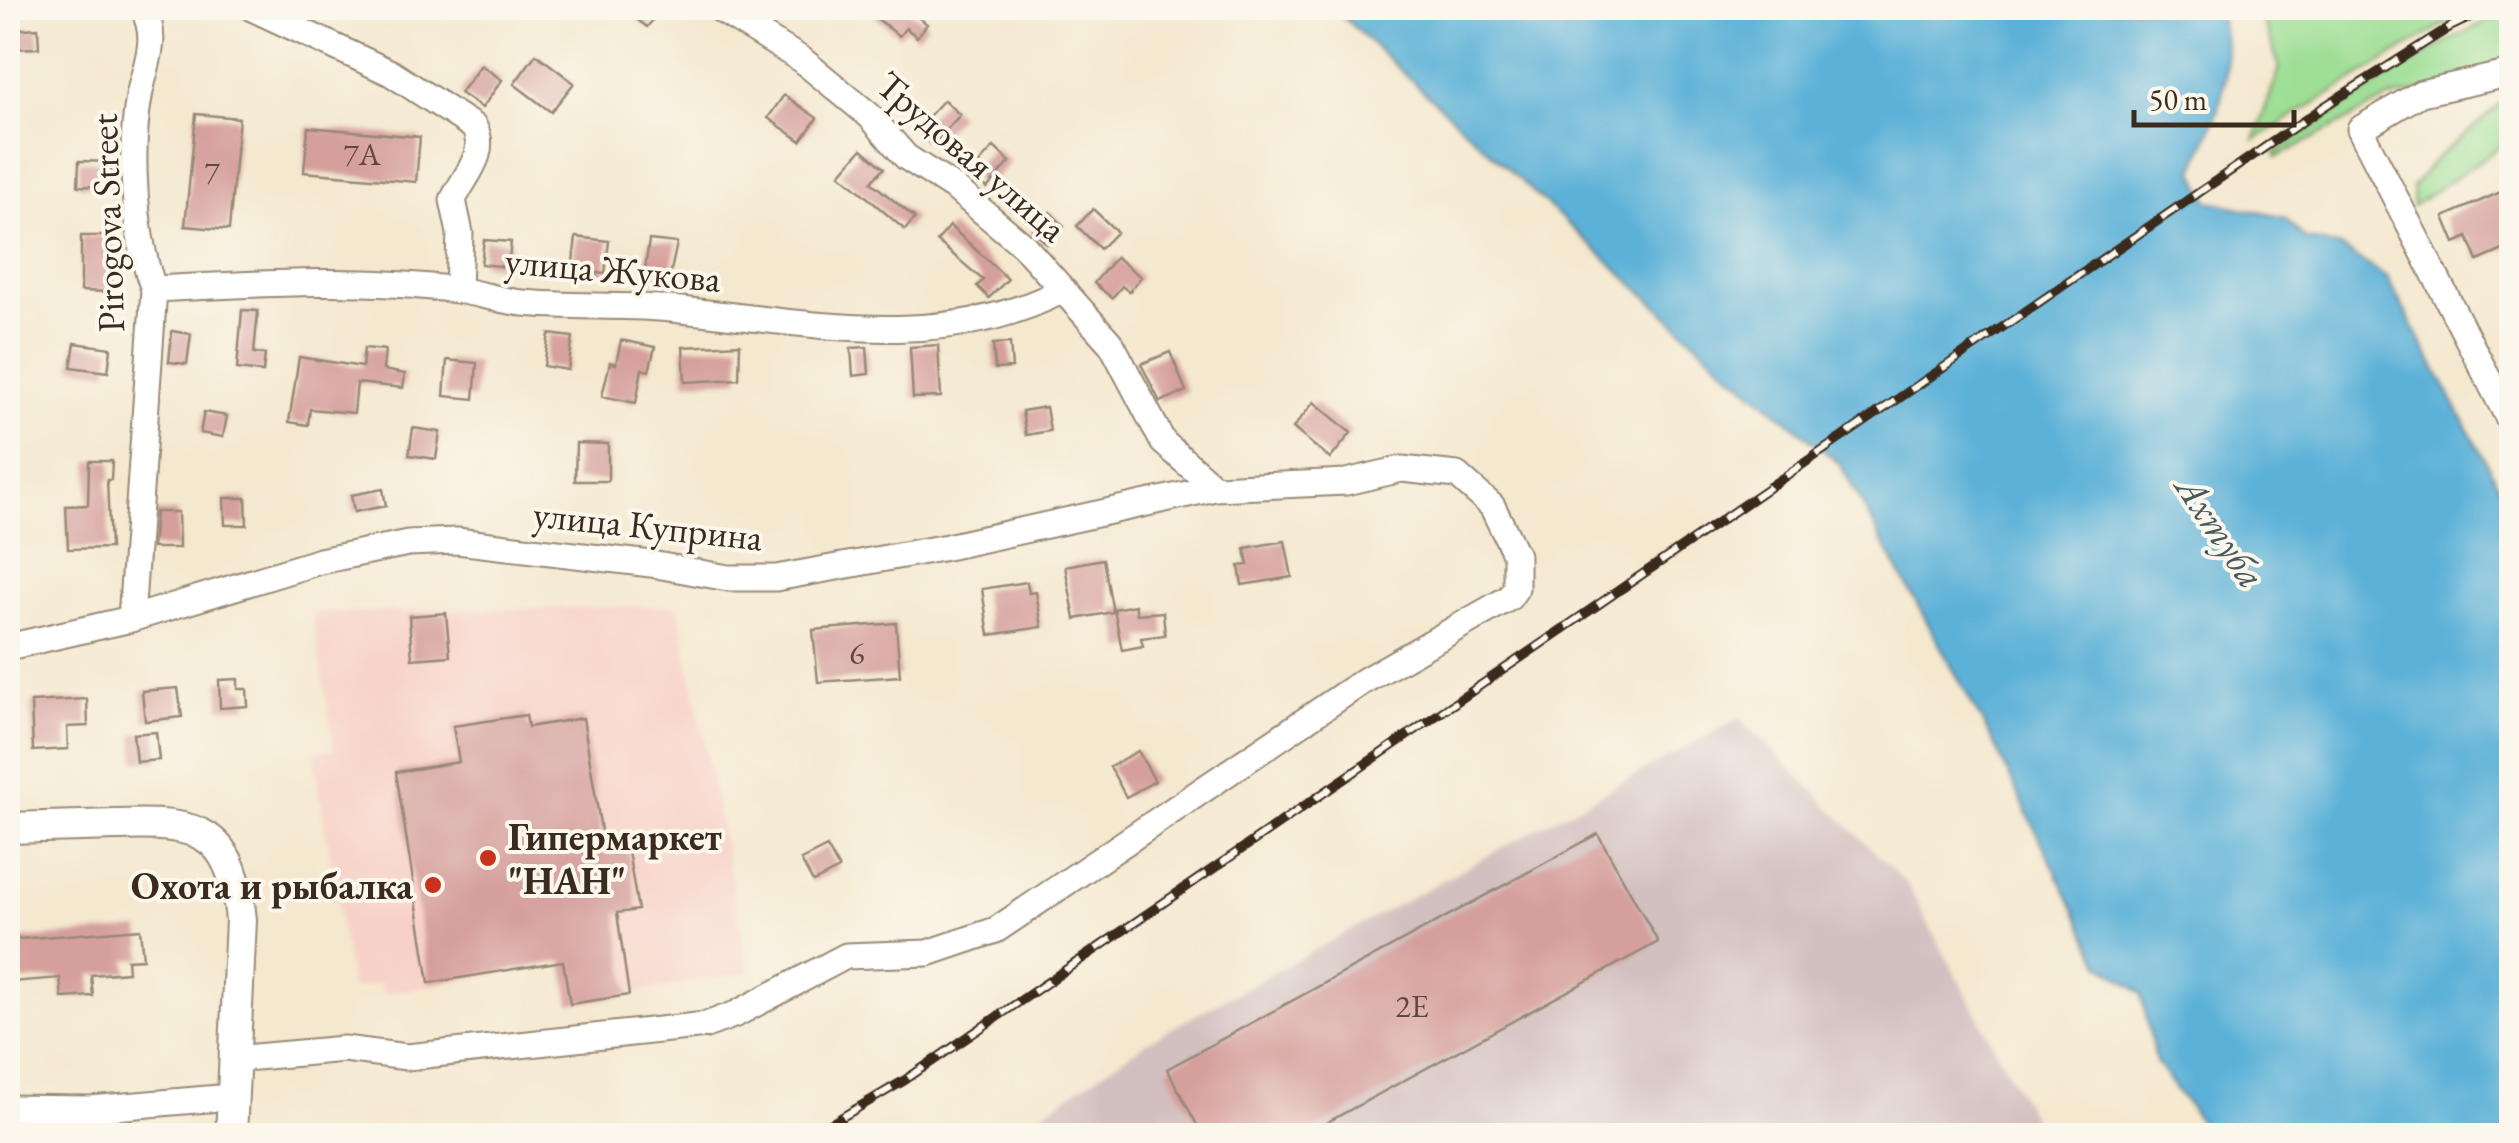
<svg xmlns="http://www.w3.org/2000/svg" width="2519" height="1143" font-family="'EB Garamond',serif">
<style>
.built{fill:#f7d1c7}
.industrial{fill:#d2bfc0}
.green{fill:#9dde94;stroke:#6c8459;stroke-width:2.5}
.water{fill:#5cb1d8;stroke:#4c6e7b;stroke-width:2.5}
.building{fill:#d59f9c}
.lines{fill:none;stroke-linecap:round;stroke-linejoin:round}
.minor-casing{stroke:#988976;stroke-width:29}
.major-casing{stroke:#988976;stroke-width:34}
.minor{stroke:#fff;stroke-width:25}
.major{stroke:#fff;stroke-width:30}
.rail-casing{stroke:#3b2a1e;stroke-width:10}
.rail{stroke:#fbf7ec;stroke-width:6;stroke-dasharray:19;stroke-linecap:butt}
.poi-dot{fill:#c8321e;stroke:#fbf7ec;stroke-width:4}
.labels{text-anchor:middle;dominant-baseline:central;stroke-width:8;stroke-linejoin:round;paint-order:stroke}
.number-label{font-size:32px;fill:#62473e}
.street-label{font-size:38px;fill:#3b2a1e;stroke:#fbf7ec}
.poi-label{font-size:38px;font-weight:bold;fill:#3b2a1e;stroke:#fbf7ec;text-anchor:start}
.water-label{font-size:40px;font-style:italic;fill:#47595f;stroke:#fbf7ec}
</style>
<rect width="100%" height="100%" fill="#fbf7ec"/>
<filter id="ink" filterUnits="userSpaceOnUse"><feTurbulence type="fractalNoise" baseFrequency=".01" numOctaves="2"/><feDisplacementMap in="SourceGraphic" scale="20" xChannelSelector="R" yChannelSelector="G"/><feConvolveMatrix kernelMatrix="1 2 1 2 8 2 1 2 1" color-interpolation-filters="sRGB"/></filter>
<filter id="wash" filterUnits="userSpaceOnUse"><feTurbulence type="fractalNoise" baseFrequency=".0048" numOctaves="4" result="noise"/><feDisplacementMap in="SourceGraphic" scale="40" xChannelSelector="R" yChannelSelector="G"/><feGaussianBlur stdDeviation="2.25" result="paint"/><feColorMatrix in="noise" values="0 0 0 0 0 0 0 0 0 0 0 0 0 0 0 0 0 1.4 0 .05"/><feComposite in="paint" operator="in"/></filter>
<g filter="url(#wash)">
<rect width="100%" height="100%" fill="#f4e8cf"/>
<path class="built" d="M678,606L749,972L570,1004L562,962L383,994L380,983L351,988L313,752L334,749L312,613Z"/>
<path class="industrial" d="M1740,718L1907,884L2042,1135L1009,1136L1150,1040Z"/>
<path class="green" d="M2259,8H2471L2254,140L2280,68Z
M2511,9V75L2390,98L2277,157L2275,153C2351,101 2428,48 2511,9Z
M2511,96V139L2413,206L2412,187L2436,159Z"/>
<path class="water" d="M1333,8H2217C2239,73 2218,110 2194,171L2209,201L2285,218L2305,239L2340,247L2387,278L2511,508V1135H2210L2156,1062L2141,993L2101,964L1991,738L1840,464L1727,370Z"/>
<g id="blocks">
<path class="building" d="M622,8H663L647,27Z
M882,8H906L927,24L917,37L906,28L899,36L875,17Z
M38,28L39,48L9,49L8,30Z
M536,54L574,83L551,112L514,84Z
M481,65L502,80L482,108L460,93Z
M784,95L817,118L801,141L768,118Z
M944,100L960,115L932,145L916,130Z
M196,114L239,118L229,230L185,226Z
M308,127L420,137L416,182L304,172Z
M994,147L1010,162L987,188L970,173Z
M862,149L884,168L871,182L915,218L905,230L840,174Z
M79,161L112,162L111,187L78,186Z
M2512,187V224L2504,228L2512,246L2478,261L2468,237L2455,243L2444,217Z
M1093,209L1117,232L1100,249L1077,226Z
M1050,212L1064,226L1047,244L1032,230Z
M950,226L1008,279L989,298L977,286L983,280L937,241Z
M81,236H112L111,292L81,291Z
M576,237L609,241L605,274L572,270Z
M484,240L511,242L508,267L481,264Z
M649,240L677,243L669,280L644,277Z
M1116,257L1141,277L1129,292L1122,286L1112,298L1094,283Z
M242,310L258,311L254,353L265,354L263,372L237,369Z
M172,331L191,334L187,364L169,362Z
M549,334L573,337L568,370L544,366Z
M621,340L655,347L649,371L642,369L636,403L602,396L610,362L616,364Z
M75,343L111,348L108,372L71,367Z
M1010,343L1012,368L995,369L993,344Z
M740,344L739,379L685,382L683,347Z
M938,345L941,397L913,398L910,347Z
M867,347L869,374L853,376L851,348Z
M364,348L385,350L383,370L405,374L403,388L357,383L354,413L310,409L308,425L289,422L299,357L362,367Z
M1170,352L1186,391L1160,402L1141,364Z
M447,360L477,363L474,399L444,396Z
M1314,402L1351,433L1330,459L1293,428Z
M1046,407L1050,431L1026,435L1022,411Z
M204,412L227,416L223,437L200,433Z
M413,428L440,432L436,459L409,455Z
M576,443L608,444V481H575Z
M89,461H112L111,480H107L110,548L68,549L66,506L88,505Z
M383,489L386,506L354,512L351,495Z
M224,498H246L247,525H225Z
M155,512H178L179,548H152Z
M1285,541L1292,577L1242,585L1239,566L1248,565L1245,548Z
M1103,559L1113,612L1075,619L1065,566Z
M1027,582L1029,593L1036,592L1042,627L989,635L982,589Z
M1135,605L1137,614L1163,612L1165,635L1141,638L1143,646L1122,650L1114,609Z
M446,613L450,656L412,659L409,616Z
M896,623L900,676L818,682L813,630Z
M238,679V689H247L248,706L220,708L219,680Z
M178,688L182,717L145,721L142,691Z
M87,699L88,726L67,727L68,749L33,751L31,702Z
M526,715L528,727L583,718L604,849L627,845L638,910L617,913L629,995L570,1004L563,961L429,983L396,772L459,762L453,726Z
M156,732L159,760L136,762L133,734Z
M1138,751L1155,781L1126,797L1110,767Z
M1598,834L1658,942L1302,1136H1203L1167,1069Z
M827,847L839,869L813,882L801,860Z
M140,929L143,959L127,960L128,972L91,975L93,996L62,998L60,978L11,982L8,940Z"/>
</g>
</g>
<g filter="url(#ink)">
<use href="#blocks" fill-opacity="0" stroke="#988976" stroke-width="2.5"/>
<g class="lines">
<defs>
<path id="minor" d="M252,8L391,73L474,127C489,153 464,176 453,200L460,233L458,290
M718,8L802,60L870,116L906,157L956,189L1024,246L1112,345L1163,442L1215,488
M2512,73L2421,93L2360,129L2512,425
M154,289C253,284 358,277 456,290C479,293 500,301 523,303C568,307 614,305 659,308C792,319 937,356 1061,291
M131,619L154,289C134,239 129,151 139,97C145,63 160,41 143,8
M8,647L131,619L320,561L408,543L457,541L651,564L728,578H776L947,547L1215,488L1346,482L1402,469L1457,475L1492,506L1516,555V588L1509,598L1362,682L996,930L928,953L846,956L736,1014L706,1025L407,1057L344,1049L233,1059
M8,1108L90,1109L231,1097"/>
<path id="major" d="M8,828C44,827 80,826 117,825C199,822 232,829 241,920L231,1136"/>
</defs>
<use href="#minor" class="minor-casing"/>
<use href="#major" class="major-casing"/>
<use href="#minor" class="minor"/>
<use href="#major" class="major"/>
<defs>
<path id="rail" d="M810,1136L905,1080L2325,106L2450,27L2490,8"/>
</defs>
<use href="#rail" class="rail-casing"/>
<use href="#rail" class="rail"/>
</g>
</g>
<g class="poi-dot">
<circle cx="488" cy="858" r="10"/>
<circle cx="433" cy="885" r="10"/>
</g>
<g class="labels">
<g class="number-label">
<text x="362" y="154">7А</text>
<text x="212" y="172">7</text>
<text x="857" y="653">6</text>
<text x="1412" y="1006">2Е</text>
</g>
<g class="street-label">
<text transform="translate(972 156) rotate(41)">Трудовая улица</text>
<text transform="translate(107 223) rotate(-92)">Pirogova Street</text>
<text transform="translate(613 269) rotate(5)">улица Жукова</text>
<text transform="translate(648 525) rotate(6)">улица Куприна</text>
</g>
<g class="poi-label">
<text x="508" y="836">Гипермаркет<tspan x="508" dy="44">"НАН"</tspan></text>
<text x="413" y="885" text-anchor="end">Охота и рыбалка</text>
</g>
<g class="water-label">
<text transform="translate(2221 531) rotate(56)">Ахтуба</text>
</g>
</g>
<rect width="2519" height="1143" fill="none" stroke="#fbf7ec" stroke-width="40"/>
<path d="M2134 110v15h160v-15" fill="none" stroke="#3b2a1e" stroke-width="5"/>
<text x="2149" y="110" font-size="30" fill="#3b2a1e" stroke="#fbf7ec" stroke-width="8" paint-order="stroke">50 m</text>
</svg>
